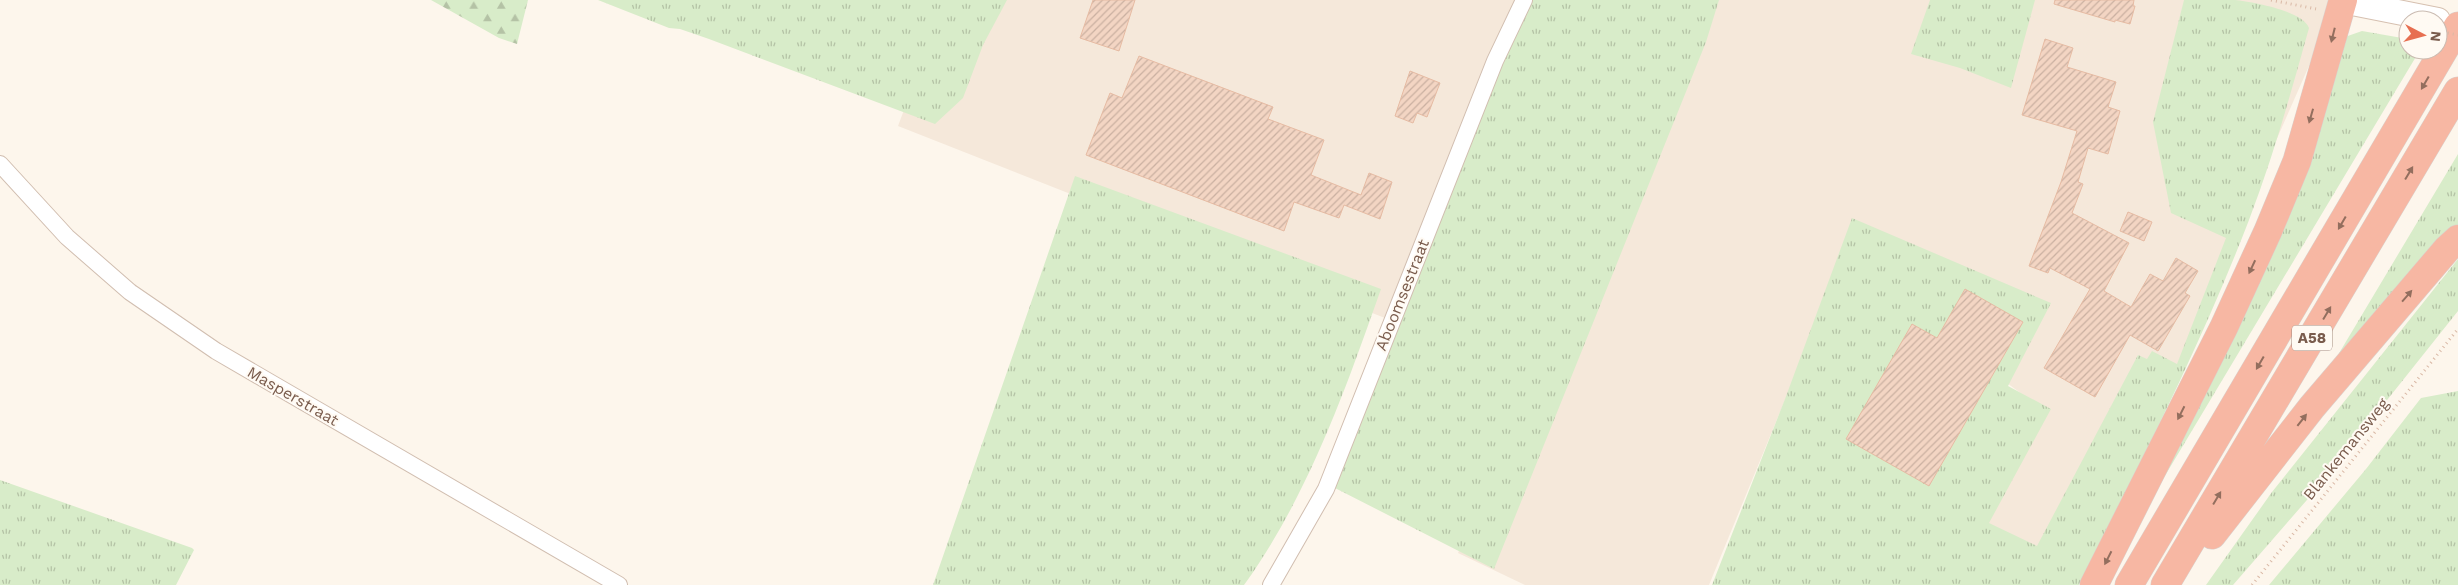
<svg xmlns="http://www.w3.org/2000/svg" width="2458" height="585" font-family="'Work Sans',sans-serif">
<style>
.residential{fill:#f5e8da}
.grass{fill:url(#grass-tufts)}
.forest{fill:url(#forest-firs)}
.building{fill:url(#building-hatch);stroke:#e6bba3}
.lines{fill:none;stroke-linecap:round;stroke-linejoin:round}
.minor-casing{stroke:#d1beb0;stroke-width:18}
.secondary-casing{stroke:#d6c0b0;stroke-width:26}
.motorway-casing{stroke:#dad1cd;stroke-width:29}
.path{stroke:#d9b8a5;stroke-width:3;stroke-dasharray:1 4;stroke-linecap:butt}
.minor{stroke:#fff;stroke-width:16}
.secondary{stroke:#fff;stroke-width:24}
.motorway{stroke:#f7b7a3;stroke-width:28}
.path-bridge{stroke:#d9b8a5;stroke-width:3;stroke-dasharray:1 4;stroke-linecap:butt}
.oneway{fill:#936e5e}
.labels{text-anchor:middle;dominant-baseline:central;stroke-width:4;stroke-linejoin:round;paint-order:stroke}
.shield{fill:#fffaf3;stroke:#a28b7f;stroke-width:1}
.shield-label{font-size:15px;font-weight:bold;fill:#7a5c4d}
.street-label{font-size:16px;fill:#7a5c4d;stroke:#fffaf3}
</style>
<defs>
<pattern id="grass-tufts" width="24" height="20" patternUnits="userSpaceOnUse" patternTransform="scale(1.25)"><rect width="24" height="20" fill="#d8ecc9"/><path d="M3 7l-1-3M5 7V3M7 7l1-3M15 17l-1-3M17 17v-4M19 17l1-3" fill="none" stroke="#b4c2a5"/></pattern>
<pattern id="forest-firs" width="22" height="20" patternUnits="userSpaceOnUse" patternTransform="scale(1.25)"><rect width="22" height="20" fill="#d8ecc9"/><path d="M5 1l3.5 6h-7zM16 11l3.5 6h-7z" fill="#b4c2a5"/></pattern>
<pattern id="building-hatch" width="6" height="6" patternUnits="userSpaceOnUse" patternTransform="scale(1.25)"><rect width="6" height="6" fill="#f3d5c3"/><path d="M-1 1l2-2M0 6l6-6M5 7l2-2" fill="none" stroke="#cab0a1"/></pattern>
</defs>
<rect width="100%" height="100%" fill="#fdf6ec"/>
<path class="residential" d="M945,0H1560L1418,331L898,126Z
M1699,0H2335L2316,50L2083,578L1959,523L2038,406L2007,383L1858,222L1709,585H1525L1458,553L1702,1Z"/>
<path class="grass" d="M598,0H1007L983,45L963,98L935,124L709,39L680,29L669,28Z
M1531,0H1719L1706,42L1494,569L1335,488L1491,89Z
M1930,0H2035L2011,88L1960,68L1911,54Z
M2184,0C2201,0 2219,0 2235,0C2253,2 2303,11 2309,28C2291,93 2273,157 2249,220C2201,345 2139,466 2079,585H1712L1785,399L1852,218L2051,303L2008,386L2051,409L1989,523L2037,546L2138,355L2147,359L2152,351L2177,364L2226,238L2171,213L2153,122Z
M2362,31L2408,39V50H2420L2160,484L2342,38Z
M2458,154V225L2332,365Z
M1075,176L1381,289C1345,391 1308,496 1244,585H933Z
M2458,259V311L2313,493L2233,585H2206L2272,492Z
M2458,391V585H2269L2366,469L2421,398Z
M0,480L192,548L194,550L176,585H0Z"/>
<path class="forest" d="M431,0H528L517,44L499,38Z"/>
<path class="building" d="M1093,0H1135L1119,51L1080,38Z
M2055,0H2134L2133,6H2135L2130,24L2115,20V22L2054,4Z
M2045,39L2073,48L2067,67L2116,82L2108,107L2120,111L2108,154L2088,148L2078,182L2083,184L2072,213L2129,243L2104,291L2131,307L2150,274L2163,281L2176,258L2198,271L2185,293L2190,296L2158,351L2130,335L2095,397L2044,368L2090,289L2050,268L2048,273L2029,266L2061,182L2077,131L2022,115Z
M1139,56L1273,107L1268,119L1324,140L1311,175L1361,195L1369,173L1392,182L1380,219L1344,205L1339,218L1294,202L1284,231L1086,155L1110,93L1122,98Z
M1410,71L1440,83L1427,117L1417,113L1413,123L1395,116Z
M2128,212L2152,222L2144,241L2120,231Z
M1965,289L2023,322L1929,486L1846,439L1912,324L1937,338Z"/>
<g class="lines">
<defs>
<path id="minor" d="M0,164L67,237L130,292L216,351L619,585
M1271,585L1326,489L1495,61L1524,0"/>
<path id="secondary" d="M2342,1L2438,20"/>
<path id="motorway" d="M2212,535L2312,407L2447,249L2458,239
M2094,585L2224,327L2268,231L2297,161L2343,0
M2129,585L2458,26
M2165,585L2458,91"/>
</defs>
<use href="#minor" class="minor-casing"/>
<use href="#secondary" class="secondary-casing"/>
<use href="#motorway" class="motorway-casing"/>
<path class="path" d="M2271,0L2316,9
M2252,585L2458,329"/>
<use href="#minor" class="minor"/>
<use href="#secondary" class="secondary"/>
<use href="#motorway" class="motorway"/>
<path class="path-bridge" d="M2438,31L2458,35"/>
</g>
<defs><path id="oneway-solid" d="M-6-.8H1V-3.2L6.5 0L1 3.2V.8H-6Z" transform="scale(1.25)"/></defs>
<g class="oneway">
<use href="#oneway-solid" transform="translate(2333 35) rotate(104)"/>
<use href="#oneway-solid" transform="translate(2425 83) rotate(120)"/>
<use href="#oneway-solid" transform="translate(2311 116) rotate(106)"/>
<use href="#oneway-solid" transform="translate(2409 173) rotate(-59)"/>
<use href="#oneway-solid" transform="translate(2342 223) rotate(120)"/>
<use href="#oneway-solid" transform="translate(2252 267) rotate(115)"/>
<use href="#oneway-solid" transform="translate(2407 296) rotate(-49)"/>
<use href="#oneway-solid" transform="translate(2327 313) rotate(-59)"/>
<use href="#oneway-solid" transform="translate(2260 363) rotate(120)"/>
<use href="#oneway-solid" transform="translate(2181 413) rotate(117)"/>
<use href="#oneway-solid" transform="translate(2302 420) rotate(-52)"/>
<use href="#oneway-solid" transform="translate(2217 498) rotate(-59)"/>
<use href="#oneway-solid" transform="translate(2108 558) rotate(117)"/>
</g>
<g class="labels">
<rect class="shield" x="2292" y="325.5" width="40" height="25" rx="4"/>
<g class="shield-label">
<text x="2312" y="338">A58</text>
</g>
<g class="street-label">
<text transform="translate(1402 295) rotate(-68)">Aboomsestraat</text>
<text transform="translate(293 396) rotate(30)">Masperstraat</text>
<text transform="translate(2346 449) rotate(-51)">Blankemansweg</text>
</g>
</g>
<g transform="translate(2423 35) rotate(96)"><circle r="24" fill="#fffaf3" stroke="#cabbb1"/>
<path d="M0-4L9 19L0 12L-9 19Z" fill="#e76f51"/>
<text y="-8" font-size="14" font-weight="bold" text-anchor="middle" fill="#7a5c4d">N</text>
</g>
</svg>
